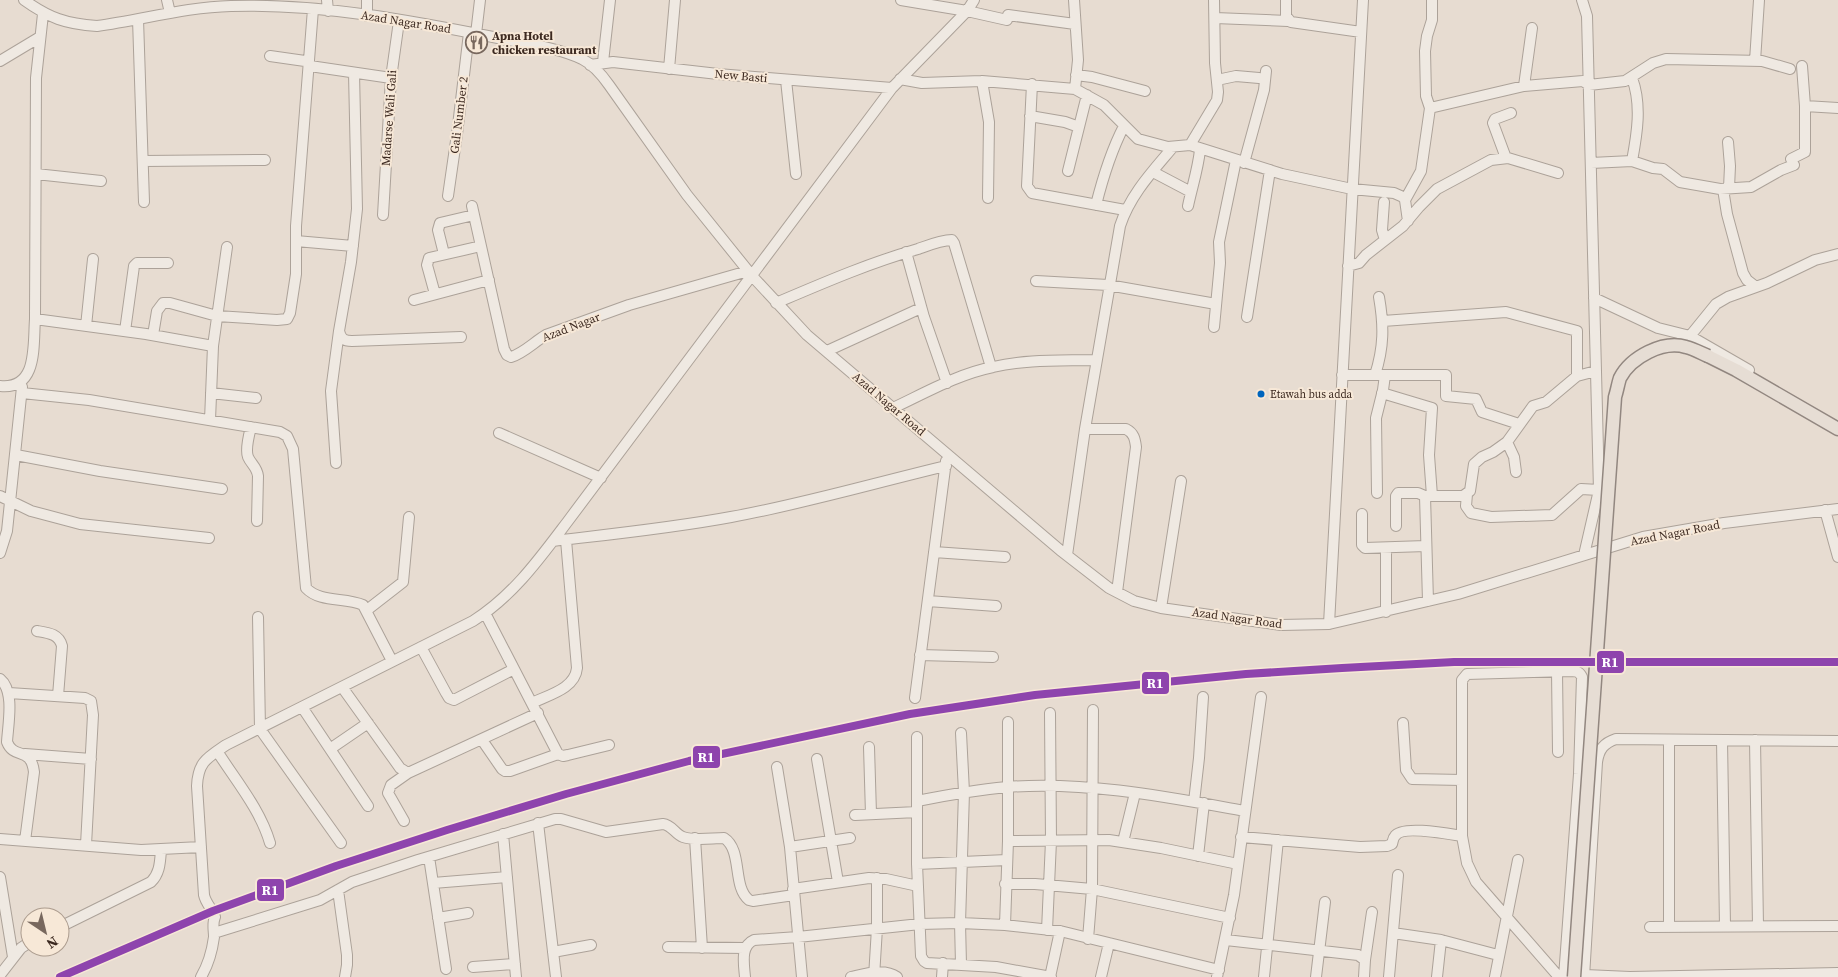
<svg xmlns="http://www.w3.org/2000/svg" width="1838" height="977" font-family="'Source Serif 4',serif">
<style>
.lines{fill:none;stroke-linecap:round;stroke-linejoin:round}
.minor-casing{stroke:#aca299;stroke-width:12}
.major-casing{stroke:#928780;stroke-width:15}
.minor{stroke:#efe9e2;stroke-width:10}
.major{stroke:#e6ddd4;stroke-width:12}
.major-bridge-casing{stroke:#928780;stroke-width:15;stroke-linecap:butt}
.major-bridge{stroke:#e6ddd4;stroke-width:12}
.rail-1-casing{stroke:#f7e8d7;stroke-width:11}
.rail-1{stroke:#8e44ad;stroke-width:8}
.bus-dot{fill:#0065bd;stroke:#f7e8d7;stroke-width:2}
.labels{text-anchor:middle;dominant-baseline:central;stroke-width:4;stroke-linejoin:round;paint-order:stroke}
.bus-label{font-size:11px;fill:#3c2920;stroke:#f7e8d7;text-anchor:start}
.street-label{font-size:12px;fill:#3c2920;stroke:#f7e8d7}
.poi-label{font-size:12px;font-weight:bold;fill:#3c2920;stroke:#f7e8d7;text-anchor:start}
.line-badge{stroke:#f7e8d7;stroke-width:2}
.badge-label{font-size:14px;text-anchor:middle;font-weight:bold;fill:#fff}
</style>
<rect width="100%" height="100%" fill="#e7dcd1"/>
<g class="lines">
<defs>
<path id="minor" d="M24,0C49,18 66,24 97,26C142,20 186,7 231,6C318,3 413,21 498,38C526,44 556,47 582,59C594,65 602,75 609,85L687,195L753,277L807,335L1060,550L1109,588L1134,601L1161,608L1281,625L1329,624L1458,594L1643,537L1724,523L1838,509
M167,0L170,13
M327,0L328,11
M367,0V16
M901,0L967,11L1007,20
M1074,0L1078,60L1075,89
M1286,0V16L1291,22L1361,32
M1582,0L1587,16L1599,490L1584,555
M1008,15L1075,24
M1215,18L1288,21
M138,19L144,202
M476,34L480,0
M270,56L305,61L310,66L391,78
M0,61L40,37
M1755,61L1759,0
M603,62L610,0
M590,65L613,62L718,74L892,88
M669,69L675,0
M354,73L357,209L351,262L339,331C341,339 344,341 352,341L461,337
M1076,75L1092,77L1145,91
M1632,78C1642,105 1637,134 1632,161
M900,79L922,83L982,81L1075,89L1104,105L1138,139L1168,147L1190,145L1282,174L1352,189L1394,193L1403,197L1405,200L1408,221
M786,80L796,174
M1217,80L1236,76L1259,78
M982,81L989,122L988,198
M1032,84L1027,186L1032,193L1125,210
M1524,86L1532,28
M1805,106L1838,108
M1430,108L1426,96L1425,51L1427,36L1432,20V0
M1030,116L1065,122L1079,127
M1728,142L1730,166L1729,188
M1190,145L1217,100L1218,92L1215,63L1214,0
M1506,158L1493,123L1495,119L1511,113
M1791,159L1805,152V106L1802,66
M143,161L265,160
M1244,163L1264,90L1266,71
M1591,163L1632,161L1653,168L1663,169L1680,182L1720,189L1751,187L1781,170L1794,165
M1068,171L1087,95
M1153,172L1191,192
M36,174L101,181
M1723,189L1727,214L1743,273L1747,280L1756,287
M448,196L457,134L469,33
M1405,200L1421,171L1430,108L1524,86L1583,81L1589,85L1625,81L1653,63L1666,59L1762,61L1790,69
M1384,202L1382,230L1385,240
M1096,205C1103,177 1111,151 1124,126
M472,206L504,349L507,355L511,357C524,353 534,342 546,335L629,305L748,271
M1188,206C1192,187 1198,169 1200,150
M383,215L391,78L399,21
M296,241L353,246
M906,252L924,317L947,383
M444,254L438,230L440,223L474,215
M1348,266L1359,263L1366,255L1403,226L1419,207L1437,189L1491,160L1508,158L1558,173
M1036,281L1108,285L1216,304
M435,294L427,265L429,258L481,246
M1594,298L1658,328L1690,336L1749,370
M414,300L489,280
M776,303C823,283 869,263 918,249C929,245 941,240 952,240L954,243L991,367
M1247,317L1270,170
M35,319L146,334L213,346
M1383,321L1506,312L1577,331V376
M86,326L93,259
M1214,327L1220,263L1219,242L1236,160
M125,331L134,266L137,263H168
M153,335L157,311L163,303H170L217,316L277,320L287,319L290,313L296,274V226L313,9
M1690,336L1716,304L1728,297L1767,283L1815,260L1838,254
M827,351L921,308
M1342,375H1446V396L1476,399L1482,412L1519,424
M1375,375C1384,347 1384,326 1379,297
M0,386C38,390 33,346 35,319L36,78L43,14
M22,393L89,400L280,432L287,436L293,449L306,588C320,603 345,597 363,605L392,661
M211,393L256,398
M1382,393L1432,408L1429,455L1432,496
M893,408C925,393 958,374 993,367C1026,359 1062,361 1096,360
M210,420L213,346L227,247
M251,427C249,435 245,449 248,457C251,464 257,467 258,476L257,521
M1085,429H1126C1134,433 1135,439 1136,447L1117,592
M499,433L601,478
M1507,442L1514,457L1516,472
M16,455L100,471L222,489
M336,463L331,391L339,331
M1377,493L1376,418L1383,390L1385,375
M1467,494L1466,506L1471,513L1491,517L1552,515L1581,489L1599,490
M0,496L31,511L80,524L209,538
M1425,496L1428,601
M1825,510L1838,557
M1362,514V545L1365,548L1426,546
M1396,526V496L1398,493H1418L1425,496H1463L1470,491L1474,464L1482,457L1493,452L1507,442L1533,406L1546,402L1577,376L1596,371
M553,541C613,534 672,528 731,517C803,504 874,483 946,466
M934,552L1005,557
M0,553L7,531L22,387
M1067,555L1085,429L1120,226C1130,195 1152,172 1173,147
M928,601L996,606
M1161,608L1181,481
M367,610L403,582L409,517
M1386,612V548
M485,613L558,754L563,756L568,755L609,745
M258,617L260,729L341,843
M1329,624L1363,0
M37,631C49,633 59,634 62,646L58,696
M421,647L446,693L449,698L454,700L514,669
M920,655L993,657
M1557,671L1558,752
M0,679C15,691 8,724 7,742C14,760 31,746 34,772L25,841
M342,687L400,768L408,773L538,713
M9,693L85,698L91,701L93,715L86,845
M915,698L946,461
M532,703C548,695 575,689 577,668L566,540
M302,707L368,806
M1403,723L1406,770L1412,779L1462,780
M961,733L964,792L960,923L961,964
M917,737V864L921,956L924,961L927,963L996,967L1051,977
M482,740L502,769L505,771H510L558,754
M1722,740L1725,926
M1755,740L1758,926
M869,747L871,814
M330,749L368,723
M217,751C236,781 260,809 270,843
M25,754L91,759
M817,759L838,882
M777,767L790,847L802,977
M917,801C947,795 976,790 1007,787C1086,781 1167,797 1245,811
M1194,802L1199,758L1203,697
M855,815L917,812
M404,821L388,793L391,785L408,773
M538,823L556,977
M503,834L516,977
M1241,837L1360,847L1387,846L1392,844C1393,841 1393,838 1395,836C1402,825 1449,834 1462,836
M695,838L702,948
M0,839L141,850L201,847
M1008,841L1109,840L1161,848L1238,864
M1123,842L1135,793
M790,847L850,838
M1198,856L1204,803
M429,857L446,969
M917,864L1007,860
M0,877L13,957
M433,883L507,877
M1005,884H1035L1092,889L1230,918
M793,889L869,878L886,879L918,886
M338,890L347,955V965L345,977
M438,918L468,913
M1005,925L1008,841V722
M60,927L151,882C160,873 160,862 161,850
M1650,927L1838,926
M1669,927V740
M1047,930L1051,841L1050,713
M214,933L320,900L352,882L418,860L555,819H561L606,832L663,824C672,825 675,834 683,837C694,841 712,838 724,838C743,850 732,887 749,900L753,901L794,895
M1393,933L1441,940L1498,955
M1088,939L1092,889L1093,710
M1226,940L1358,955L1365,960L1364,977
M668,947L745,948
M553,952L591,945
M1365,960L1372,912
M473,967L515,964
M0,975L21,948L30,942
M1585,975L1630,977L1838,973
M201,977C208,965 212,952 214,937C214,930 212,923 215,917C212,908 206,904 204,895L197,786C198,762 207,758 226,745L473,621C513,596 540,558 568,521L892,88L967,11L974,0
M745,977C744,964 740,946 754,940L798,937L920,924L960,923L1005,925L1060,931L1219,970
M851,977C865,974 884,968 897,977
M874,977L877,928V878
M942,977L943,963
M1050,977L1060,931
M1101,977L1109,943
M1217,977L1234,895L1261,697
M1264,977L1278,840
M1316,977L1325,902
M1389,977L1398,875
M1437,977L1441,940
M1495,977L1518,860
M1559,977L1476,882L1467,863L1462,836V680L1467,674L1570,671C1576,671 1579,671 1582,677L1579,774L1564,977
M1584,977L1597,762C1599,749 1604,743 1616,739L1838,741"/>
<path id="major" d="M1708,356L1736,370L1838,429"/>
</defs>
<use href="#minor" class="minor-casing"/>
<use href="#major" class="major-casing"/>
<use href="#minor" class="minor"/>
<use href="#major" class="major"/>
<defs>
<path id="major-bridge" d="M1574,977L1615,397C1617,391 1618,384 1620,378C1631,357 1663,340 1686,347C1694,349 1701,353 1708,356"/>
</defs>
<use href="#major-bridge" class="major-bridge-casing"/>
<use href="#major-bridge" class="major-bridge"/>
<defs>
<path id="rail-1" d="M60,977L213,911L336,866L447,830L566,794L689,761L910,714L1035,695L1246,674L1342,668L1454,662H1838"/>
</defs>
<use href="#rail-1" class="rail-1-casing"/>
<use href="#rail-1" class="rail-1"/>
</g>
<defs>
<symbol id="restaurant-ring" viewBox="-11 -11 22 22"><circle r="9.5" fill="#f7e8d7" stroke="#78685e" stroke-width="1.5"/><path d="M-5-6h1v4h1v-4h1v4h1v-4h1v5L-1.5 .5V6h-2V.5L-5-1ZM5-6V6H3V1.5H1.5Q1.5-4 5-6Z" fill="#78685e"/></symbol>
</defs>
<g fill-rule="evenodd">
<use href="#restaurant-ring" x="464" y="30" width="25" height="25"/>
</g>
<circle class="bus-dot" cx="1261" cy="394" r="4.5"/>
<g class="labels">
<g class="bus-label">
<text x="1270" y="394">Etawah bus adda</text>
</g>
<g class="street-label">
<text transform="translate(406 22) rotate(9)">Azad Nagar Road</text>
<text transform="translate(741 76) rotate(5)">New Basti</text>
<text transform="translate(459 115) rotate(-83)">Gali Number 2</text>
<text transform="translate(389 118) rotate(-86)">Madarse Wali Gali</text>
<text transform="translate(571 327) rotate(-21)">Azad Nagar</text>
<text transform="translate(889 404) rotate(40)">Azad Nagar Road</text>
<text transform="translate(1675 533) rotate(-11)">Azad Nagar Road</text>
<text transform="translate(1237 618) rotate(8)">Azad Nagar Road</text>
</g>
<g class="poi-label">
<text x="492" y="36">Apna Hotel<tspan x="492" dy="14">chicken restaurant</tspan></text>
</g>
</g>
<g class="line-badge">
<rect x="1596" y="650" width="29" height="24" rx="5" fill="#8e44ad"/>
<rect x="1141" y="671" width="29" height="24" rx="5" fill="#8e44ad"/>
<rect x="692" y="745" width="29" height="24" rx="5" fill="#8e44ad"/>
<rect x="256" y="878" width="29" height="24" rx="5" fill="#8e44ad"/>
</g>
<g class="badge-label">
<text x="1610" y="667">R1</text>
<text x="1155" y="688">R1</text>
<text x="706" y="762">R1</text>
<text x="270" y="895">R1</text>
</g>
<g transform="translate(45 932) rotate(145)"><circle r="24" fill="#f7e8d7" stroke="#ac9c8e"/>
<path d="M0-4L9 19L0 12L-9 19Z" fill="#78685e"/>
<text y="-8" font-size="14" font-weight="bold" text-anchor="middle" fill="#3c2920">N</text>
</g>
</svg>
